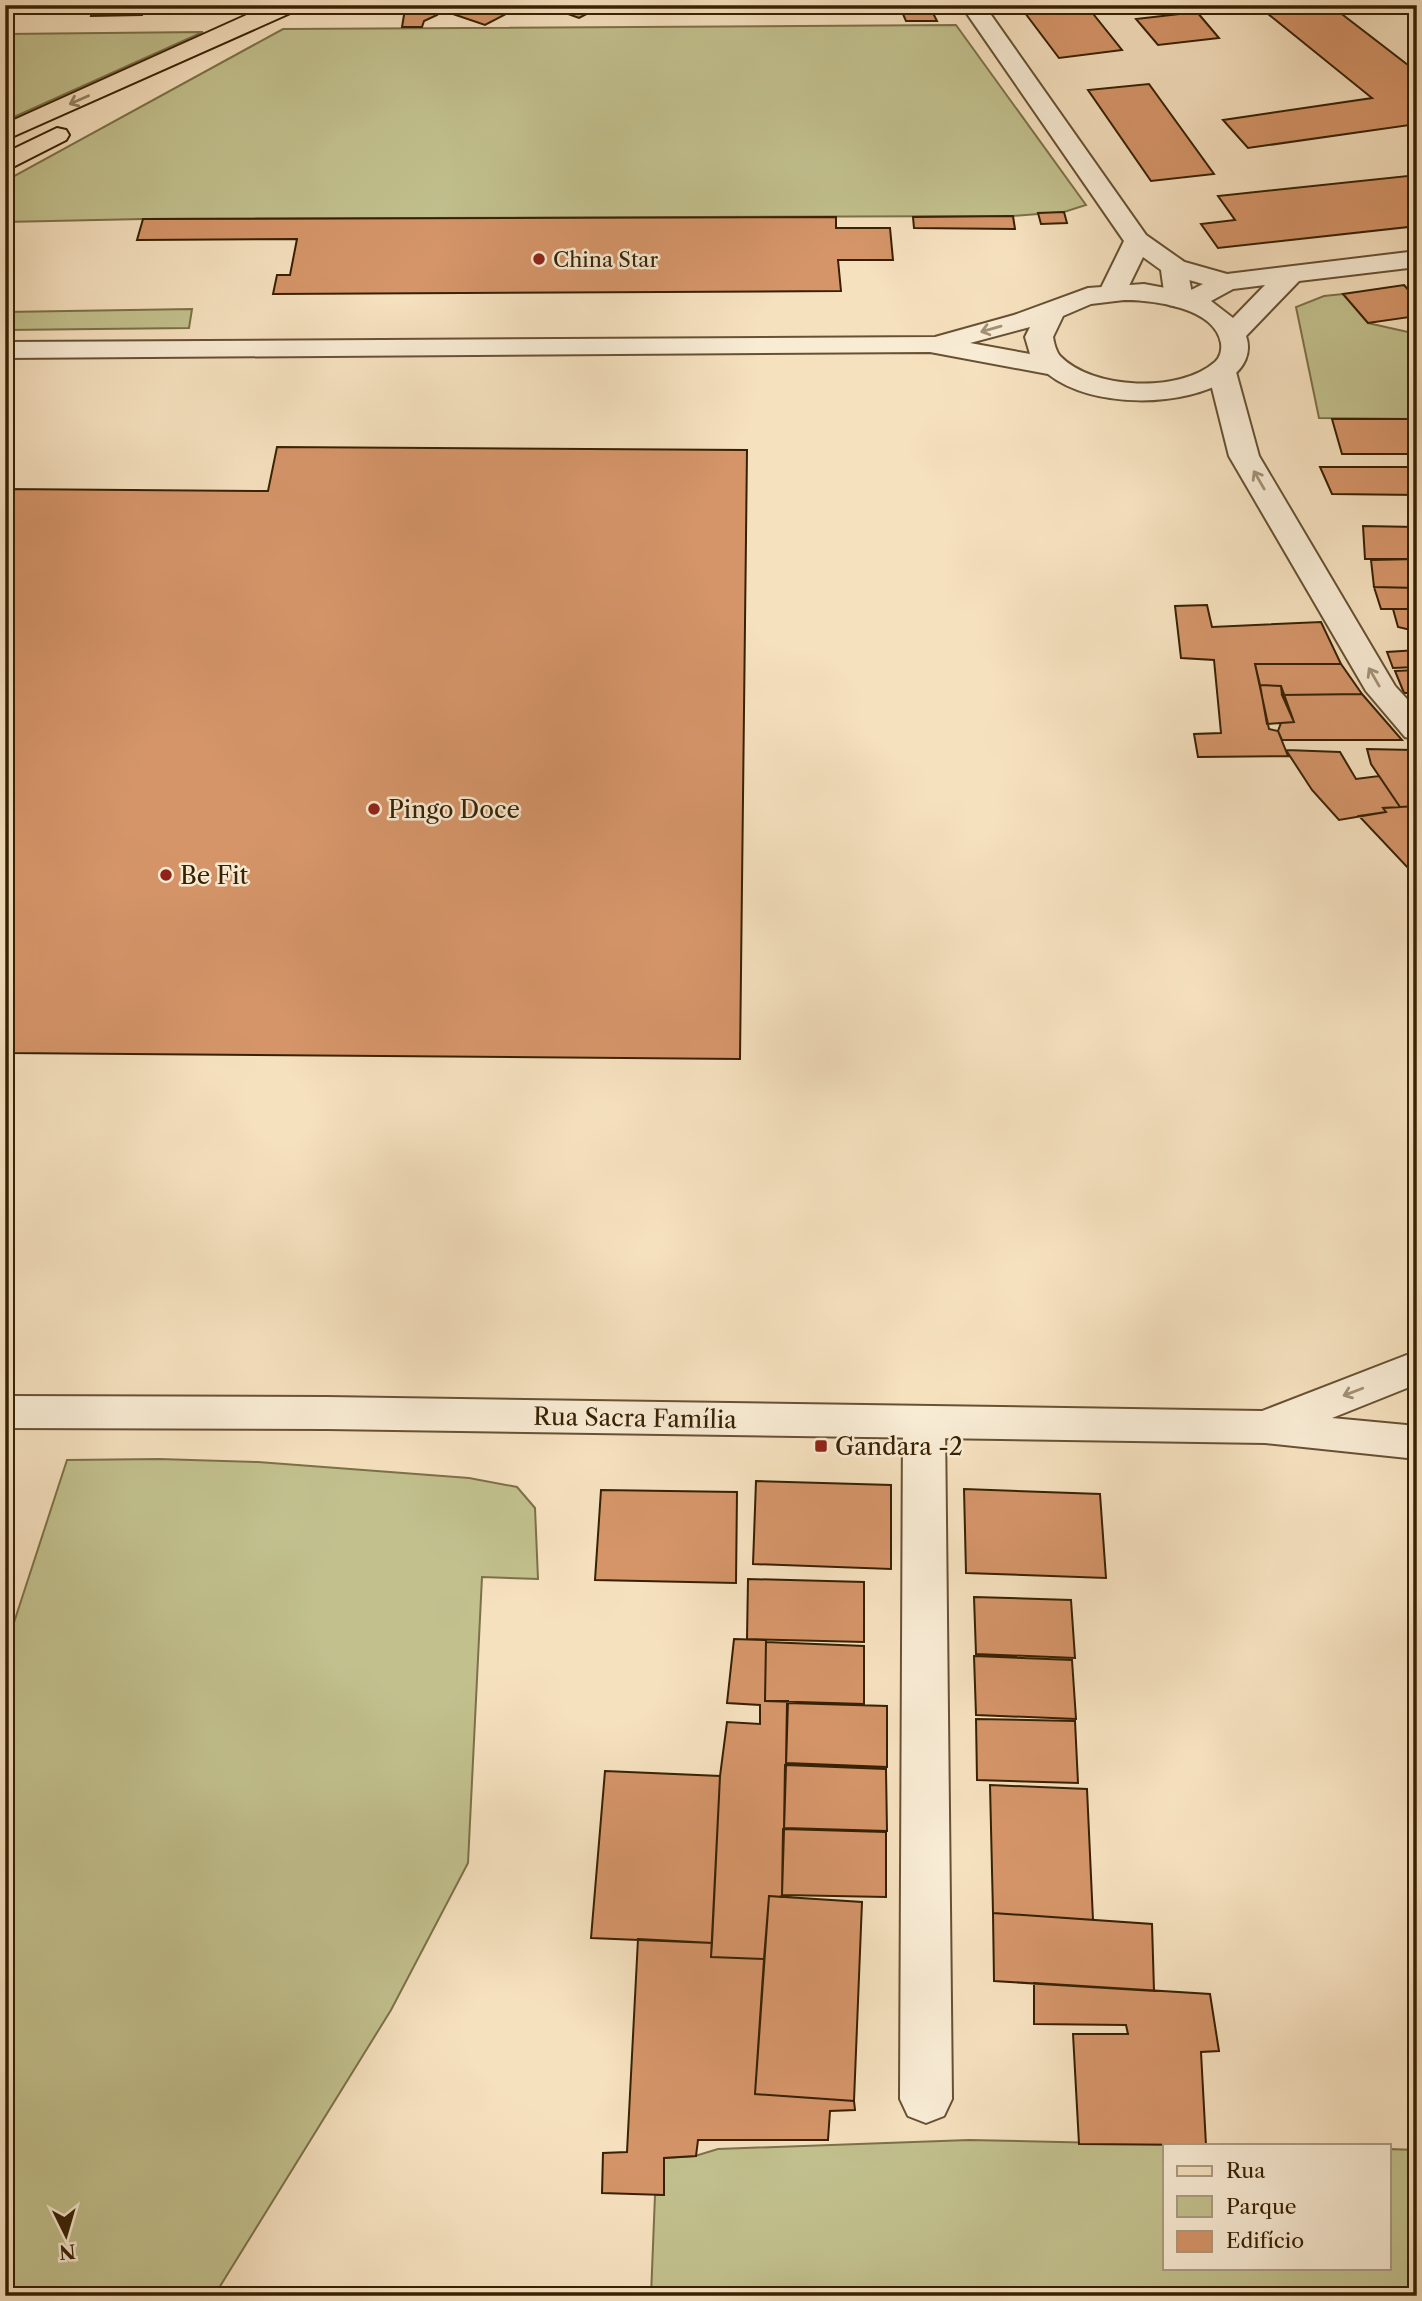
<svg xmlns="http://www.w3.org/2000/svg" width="1422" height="2301" font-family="'Libre Caslon Text',serif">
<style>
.green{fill:#c2c18e;stroke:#7c7148;stroke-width:2}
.building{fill:#d59569;stroke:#372103;stroke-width:2}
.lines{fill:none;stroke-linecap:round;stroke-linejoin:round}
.minor-casing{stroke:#675132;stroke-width:4}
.tertiary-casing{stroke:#675132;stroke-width:4}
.primary-casing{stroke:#372103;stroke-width:4}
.minor{fill:#f9ecd5;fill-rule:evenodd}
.tertiary{fill:#f9ecd5;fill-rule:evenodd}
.primary{fill:#f6e1bf;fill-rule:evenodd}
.oneway{stroke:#968161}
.oneway2{stroke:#a29176}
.poi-dot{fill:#8f2418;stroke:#f9ecd5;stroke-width:2.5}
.labels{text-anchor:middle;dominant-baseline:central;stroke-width:5;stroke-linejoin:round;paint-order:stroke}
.far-poi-label{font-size:21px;fill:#372103;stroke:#f9ecd5;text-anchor:start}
.poi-label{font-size:24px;fill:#372103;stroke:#f9ecd5;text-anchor:start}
.street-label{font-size:24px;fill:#372103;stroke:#f9ecd5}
</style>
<rect width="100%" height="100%" fill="#f6e1bf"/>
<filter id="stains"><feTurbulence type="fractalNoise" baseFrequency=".00286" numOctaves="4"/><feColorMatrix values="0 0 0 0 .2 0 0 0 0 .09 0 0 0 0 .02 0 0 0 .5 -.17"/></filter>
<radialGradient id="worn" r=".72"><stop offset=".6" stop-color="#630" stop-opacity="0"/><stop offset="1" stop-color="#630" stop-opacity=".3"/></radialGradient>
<path class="green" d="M956,25L1086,205L1064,212L1013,216L143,219L5,222V181L283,29Z
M203,32L5,121V34Z
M1343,294L1368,323L1417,334V419L1319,418L1296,307L1324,296Z
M192,309L189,328L5,330V312Z
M159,1459L258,1462L469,1478L517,1487L535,1508L538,1579L482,1577L468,1863L391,2010L214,2296H5V1650L67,1460Z
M969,2140L1191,2145H1165V2268H1389V2149L1417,2150V2296H651L655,2195H664V2158L695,2156L718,2149Z"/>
<path class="building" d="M5,5H174L144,6L142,15L91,16L92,12H5Z
M401,5H427L433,8L437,15L424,21L422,27H402L405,9Z
M460,5H459H523L485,25L447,12Z
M543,5H604L579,18Z
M899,5H929L937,21H906Z
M1019,5H1086L1122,50L1059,58Z
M1257,5H1330L1417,72V124L1248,148L1223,120L1372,98Z
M1197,12L1219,38L1158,45L1136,19Z
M1149,84L1214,174L1151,181L1088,90Z
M1417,175V226L1218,248L1201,224L1235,220L1218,196Z
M1064,212L1067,223L1041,224L1038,213Z
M1013,216L1015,229L914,228L913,217Z
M836,217V228H890L893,260H838L841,291L273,294L277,275H290L297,239L137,240L143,219Z
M1404,285L1417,300V316L1368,323L1343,294Z
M1332,419H1417V454H1342Z
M277,447L747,450L740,1059L5,1053V489L268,491Z
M1320,467H1417V495L1332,494Z
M1363,526L1416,527L1417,559H1365Z
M1417,559V588L1374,587L1371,560Z
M1374,587L1417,588V609H1381Z
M1207,605L1212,627L1321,622L1341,664H1255L1269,729L1278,731L1288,756L1198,757L1194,734L1221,733L1214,660L1181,658L1175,606Z
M1393,609H1417V642H1414L1411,630L1398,627Z
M1417,650V667L1393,668L1387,652Z
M1255,664H1341L1362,694L1282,695L1281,686L1260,685Z
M1417,670V693H1404L1395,671Z
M1260,685L1281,686L1294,722L1267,724Z
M1362,694L1402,740H1282L1278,731L1281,723L1294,722L1282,695Z
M1367,749L1413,750L1417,754V806L1400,807L1371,764Z
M1286,750L1340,752L1356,779L1379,776L1400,807L1383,808L1386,812L1339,820L1312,790Z
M1417,806V868L1409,869L1359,816L1386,812L1383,808Z
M756,1481L891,1485V1569L753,1564Z
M964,1489L1100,1494L1106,1578L966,1573Z
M601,1490L737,1492L736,1583L595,1580Z
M748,1579L864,1582V1642L747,1639Z
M974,1597L1071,1600L1075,1658L976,1654Z
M734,1639L766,1640L765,1701H788L782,1895L781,1897L769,1896L764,1959L711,1957L720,1776L727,1722L760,1724V1705L727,1703Z
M766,1642L864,1646V1704L765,1701Z
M974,1656L1072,1660L1076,1719L976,1715Z
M787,1703L887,1706V1767L786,1763Z
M976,1719L1075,1721L1078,1783L977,1780Z
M785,1765L886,1769L887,1831L784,1828Z
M605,1771L720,1776L712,1943L591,1938Z
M990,1785L1087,1789L1093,1920L993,1913Z
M783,1829L886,1832V1897L782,1895Z
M769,1896L862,1902L854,2101L755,2094Z
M993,1913L1152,1924L1154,1991L994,1981Z
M638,1939L712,1943L711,1957L764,1959L755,2094L854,2101L855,2110L830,2111L828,2140H698L696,2156L664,2158V2195L602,2193L603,2153L627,2152Z
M1034,1983L1210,1994L1219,2051L1201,2052L1206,2145L1079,2144L1073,2034H1128L1126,2025L1034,2024Z"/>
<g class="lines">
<defs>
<path id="minor" d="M961,5H984L1146,235L1183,261L1187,267L1193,299L1189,305L1179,307L1169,305L1165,299L1161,270L1143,257L1123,298L1113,300L1103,298L1099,292L1124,241Z
M1222,364L1232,366L1236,372L1259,456L1395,686L1417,710V740L1405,737L1366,691L1229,456L1208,372L1212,366Z
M924,1407L939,1411L945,1423L952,2099L944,2116L926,2123L908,2116L900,2099L903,1423L909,1411Z"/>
<path id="tertiary" d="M1417,251V267L1299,281L1246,336C1252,353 1244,368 1230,378C1185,408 1092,409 1048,374L930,352L5,358V342L935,337L1014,315L1088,288L1144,284L1187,292L1203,284L1165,273L1161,267L1165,261L1174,259L1227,274ZM1265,285L1233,318L1211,301L1233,289ZM1124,300C1152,300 1215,307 1221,343C1222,350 1220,358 1215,362C1180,393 1093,390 1060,356C1056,351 1054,343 1053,337L1063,316L1091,304ZM1030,327L1025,337L1030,354L970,343Z
M1417,1351V1384L1332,1418L1417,1426V1459L1265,1443L327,1429L5,1428V1396L327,1397L1262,1411Z"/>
<path id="primary" d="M269,5H300L297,10L5,140V124Z
M57,128L66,130L69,135L66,140L5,171V153Z"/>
</defs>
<use href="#minor" class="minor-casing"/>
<use href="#tertiary" class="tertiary-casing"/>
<use href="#primary" class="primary-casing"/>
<use href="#minor" class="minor"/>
<use href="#tertiary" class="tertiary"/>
<use href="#primary" class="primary"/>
</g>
<defs><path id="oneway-shaft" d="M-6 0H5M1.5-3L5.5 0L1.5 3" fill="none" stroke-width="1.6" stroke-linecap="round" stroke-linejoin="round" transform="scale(1.75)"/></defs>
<use class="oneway" href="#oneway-shaft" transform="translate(79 100) rotate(156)"/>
<g class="oneway2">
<use href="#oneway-shaft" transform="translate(991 329) rotate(164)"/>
<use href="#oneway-shaft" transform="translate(1259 480) rotate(-120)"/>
<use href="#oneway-shaft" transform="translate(1374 677) rotate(-120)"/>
<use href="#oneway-shaft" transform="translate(1353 1392) rotate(159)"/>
</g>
<g class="poi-dot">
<circle cx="539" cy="259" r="7"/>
<circle cx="374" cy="809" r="7"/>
<circle cx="166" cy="875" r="7"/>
<rect x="814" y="1439" width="14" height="14" rx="3.5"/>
</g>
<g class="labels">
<g class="far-poi-label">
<text x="553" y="259">China Star</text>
</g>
<g class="poi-label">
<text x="388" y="809">Pingo Doce</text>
<text x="180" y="875">Be Fit</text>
<text x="835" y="1446">Gandara -2</text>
</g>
<g class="street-label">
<text transform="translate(635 1418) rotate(1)">Rua Sacra Família</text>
</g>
</g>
<rect width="1422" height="2301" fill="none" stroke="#f6e1bf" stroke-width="28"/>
<rect x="7" y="7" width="1408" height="2287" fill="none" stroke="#372103" stroke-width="3.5"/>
<rect x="14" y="14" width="1394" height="2273" fill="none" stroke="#372103" stroke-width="2"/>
<rect x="1163" y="2144" width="228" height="126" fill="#f9ecd5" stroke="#ab9b81" stroke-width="2"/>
<rect x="1177" y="2166" width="35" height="10" fill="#f6e1bf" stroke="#ab9b81" stroke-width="2"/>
<text x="1226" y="2178" font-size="21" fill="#372103">Rua</text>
<rect x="1177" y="2196" width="35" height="21" fill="#c2c18e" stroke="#ab9b81" stroke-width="2"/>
<text x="1226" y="2214" font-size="21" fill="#372103">Parque</text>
<rect x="1177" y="2231" width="35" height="21" fill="#d59569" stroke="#ab9b81" stroke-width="2"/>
<text x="1226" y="2248" font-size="21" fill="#372103">Edifício</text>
<g transform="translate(66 2235) rotate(175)" stroke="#f9ecd5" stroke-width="5" paint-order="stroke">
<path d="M0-5L12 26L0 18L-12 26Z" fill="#372103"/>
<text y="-10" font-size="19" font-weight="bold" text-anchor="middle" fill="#372103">N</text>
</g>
<rect width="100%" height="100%" filter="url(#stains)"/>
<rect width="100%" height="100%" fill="url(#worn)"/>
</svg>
